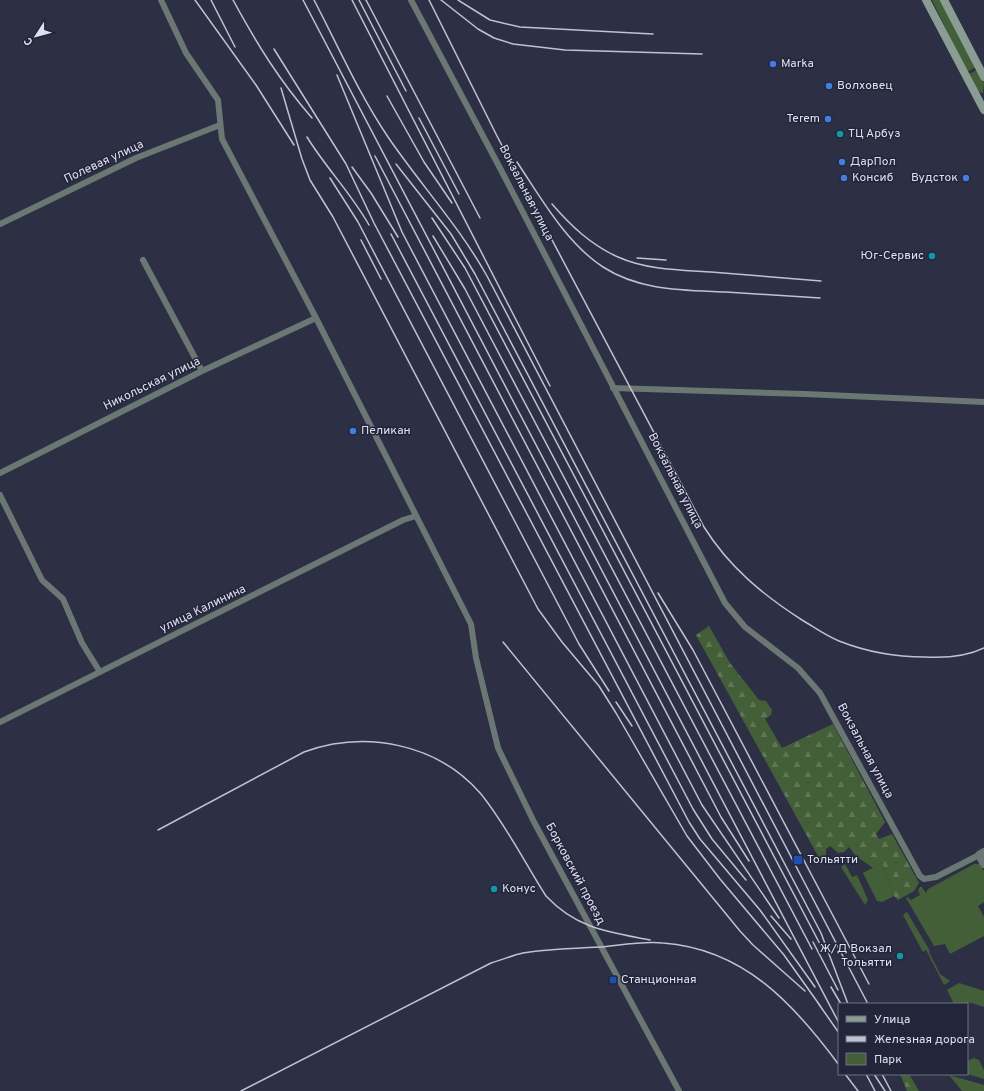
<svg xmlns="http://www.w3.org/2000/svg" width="984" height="1091" font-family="Overpass,sans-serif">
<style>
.green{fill:#435f37}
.forest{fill:url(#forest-firs)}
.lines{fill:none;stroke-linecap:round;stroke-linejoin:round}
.minor{stroke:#6a7772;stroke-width:6}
.tertiary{stroke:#6a7772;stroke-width:8}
.secondary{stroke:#899d95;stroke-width:8}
.rail{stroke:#bfc2d1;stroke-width:1.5}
.shop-dot{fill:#3f7fe0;stroke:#23263b;stroke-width:1.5}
.culture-dot{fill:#0f9aa8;stroke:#23263b;stroke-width:1.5}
.transit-dot{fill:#1a4fb4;stroke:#23263b;stroke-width:1.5}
.labels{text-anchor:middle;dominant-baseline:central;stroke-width:3;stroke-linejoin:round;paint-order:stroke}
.poi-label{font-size:12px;fill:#dde0ee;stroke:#23263b;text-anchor:start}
.street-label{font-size:12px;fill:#dde0ee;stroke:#23263b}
</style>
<defs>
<pattern id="forest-firs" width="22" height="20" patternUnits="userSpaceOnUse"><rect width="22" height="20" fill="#435f37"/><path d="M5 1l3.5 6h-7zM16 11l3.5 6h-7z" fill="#5e7654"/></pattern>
</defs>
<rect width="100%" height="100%" fill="#2d3045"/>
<path class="green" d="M932,0H941L976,67L967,72Z
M977,70L984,83L983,93L978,92L969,74Z
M882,863L894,896L882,902L877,901L863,873Z
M845,864L852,877L857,875L868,900L865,905L841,867Z
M974,864H980L984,871V902L978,906L984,917V936L950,954L945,944L934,946L906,898L908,897L911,900L920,895L918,890L921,886L926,893L928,889Z
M907,912L930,951L929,952L940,974L950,981L944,985L926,950L923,952L903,915Z
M959,983L984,991V1007L972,1003L954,1004L947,990Z
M974,1058L979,1060L984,1070V1079L967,1074V1061Z
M949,1075L984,1085V1091H962Z"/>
<path class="forest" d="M709,626L730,663L759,700L766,701L772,710L771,715L765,719L782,748L833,724L885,822L876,834L879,839L892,834L919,883L914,891L898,900L894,896L882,863L873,868L856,856L849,847L844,852L838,853L830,846L826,849V855L820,859L818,856L696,635Z
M900,1074H909L919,1091H907Z"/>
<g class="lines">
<path class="minor" d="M161,0L186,53L218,100L222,139L316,318L471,624L476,658L498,748L534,822L679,1091
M411,0L501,170L725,603L745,627L798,668L820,693L920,876L924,879L936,877L979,855
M0,224L136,158L220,125
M143,260L202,371
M613,388L805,394L984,402
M0,473L202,371L316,318
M0,495L42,580L63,599L82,643L100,672
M0,722L403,520L416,516"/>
<path class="tertiary" d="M984,852L979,855L984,864"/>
<path class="secondary" d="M926,0L984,110
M944,0L984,77"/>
<path class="rail" d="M195,0L256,85L294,145
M211,0L235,47
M233,0C257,44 279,80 312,118
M303,0L839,1023
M314,0C338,46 359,94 388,137C420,184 459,226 487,276L868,1004
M352,0L550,386
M359,0L406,91
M366,0L480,218
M429,0L497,136L704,527C729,567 763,595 802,620C814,627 826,636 839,641C867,652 895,657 925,657C944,658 966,657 984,648
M441,0L478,29L494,38L513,44L565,50L702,54
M458,0L490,20L520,27L653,34
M274,49L346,164L374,223L689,822L700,839L760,910L815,987
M337,75L402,232L702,805L779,918
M281,88L302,159L310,180L333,217L538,609L562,642L599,686L616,713L687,836L720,879L784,955L821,1007
M387,96L424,162L452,203
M419,118L459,194
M307,137C326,168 351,193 369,225
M375,156L721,817L749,861
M517,162C541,198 566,243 603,267C640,291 684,290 726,292C758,294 789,296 820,298
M396,164L451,234L475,274L821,933L848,1004
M352,167L371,193L398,237
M330,178L358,222L579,644L609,691
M552,204C571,226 591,245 618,257C647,270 680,270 711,272C748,275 784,278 821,281
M432,218L465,268L821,946
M391,234L693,809L712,839L746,880
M433,236L465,289L812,949
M361,240L381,279
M637,258L666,260
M658,593L693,650L869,984
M503,642L740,931L753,945L805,991
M616,702L632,726
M158,830L304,752C365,730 437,743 481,794C506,825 525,863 546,896C577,929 609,932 650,940
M771,916L791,939
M813,942L838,990
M831,987L841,1004
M818,1003L839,1033
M845,1074L858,1091
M866,1074L875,1091
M874,1074L885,1091
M882,1074L891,1091
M241,1091L491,963C502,960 513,955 523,953C549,949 576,948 602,947C622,945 643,941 663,943C744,949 794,1004 839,1065"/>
</g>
<g class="shop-dot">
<circle cx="773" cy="64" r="4"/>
<circle cx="829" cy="86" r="4"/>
<circle cx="828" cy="119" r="4"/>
<circle cx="842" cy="162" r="4"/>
<circle cx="844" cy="178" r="4"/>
<circle cx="966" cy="178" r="4"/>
<circle cx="353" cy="431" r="4"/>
</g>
<g class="culture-dot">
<circle cx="840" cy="134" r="4"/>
<circle cx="932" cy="256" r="4"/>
<circle cx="494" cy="889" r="4"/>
<circle cx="900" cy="956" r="4"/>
</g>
<g class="transit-dot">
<rect x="793" y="855" width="10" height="10" rx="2"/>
<rect x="609" y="976" width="8" height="8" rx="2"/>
</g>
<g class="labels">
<g class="poi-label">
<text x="781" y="64">Marka</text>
<text x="837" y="86">Волховец</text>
<text x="820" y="119" text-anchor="end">Terem</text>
<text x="848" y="134">ТЦ Арбуз</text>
<text x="850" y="162">ДарПол</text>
<text x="852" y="178">Консиб</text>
<text x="958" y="178" text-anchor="end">Вудсток</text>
<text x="924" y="256" text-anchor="end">Юг-Сервис</text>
<text x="361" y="431">Пеликан</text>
<text x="807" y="860">Тольятти</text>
<text x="502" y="889">Конус</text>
<text x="892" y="949" text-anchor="end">Ж/Д Вокзал<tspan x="892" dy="14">Тольятти</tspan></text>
<text x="621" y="980">Станционная</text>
</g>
<g class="street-label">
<text transform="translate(104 162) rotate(-25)">Полевая улица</text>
<text transform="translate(526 193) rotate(63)">Вокзальная улица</text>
<text transform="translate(152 384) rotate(-26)">Никольская улица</text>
<text transform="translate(675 481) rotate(63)">Вокзальная улица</text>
<text transform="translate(203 609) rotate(-26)">улица Калинина</text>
<text transform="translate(865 751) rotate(62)">Вокзальная улица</text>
<text transform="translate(575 874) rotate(62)">Борковский проезд</text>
</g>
</g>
<rect x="838" y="1003" width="130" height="72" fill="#23263b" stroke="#6d7083"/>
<rect x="846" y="1016" width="20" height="6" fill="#899d95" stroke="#6d7083"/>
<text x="874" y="1023" font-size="12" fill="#dde0ee">Улица</text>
<rect x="846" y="1036" width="20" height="6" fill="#bfc2d1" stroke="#6d7083"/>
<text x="874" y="1043" font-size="12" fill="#dde0ee">Железная дорога</text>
<rect x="846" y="1053" width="20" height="12" fill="#435f37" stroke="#6d7083"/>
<text x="874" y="1063" font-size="12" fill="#dde0ee">Парк</text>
<g transform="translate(36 36) rotate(234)" stroke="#23263b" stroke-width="3" paint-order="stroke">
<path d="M0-3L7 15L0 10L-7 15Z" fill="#dde0ee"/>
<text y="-6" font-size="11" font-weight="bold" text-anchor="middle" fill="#dde0ee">С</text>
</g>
</svg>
